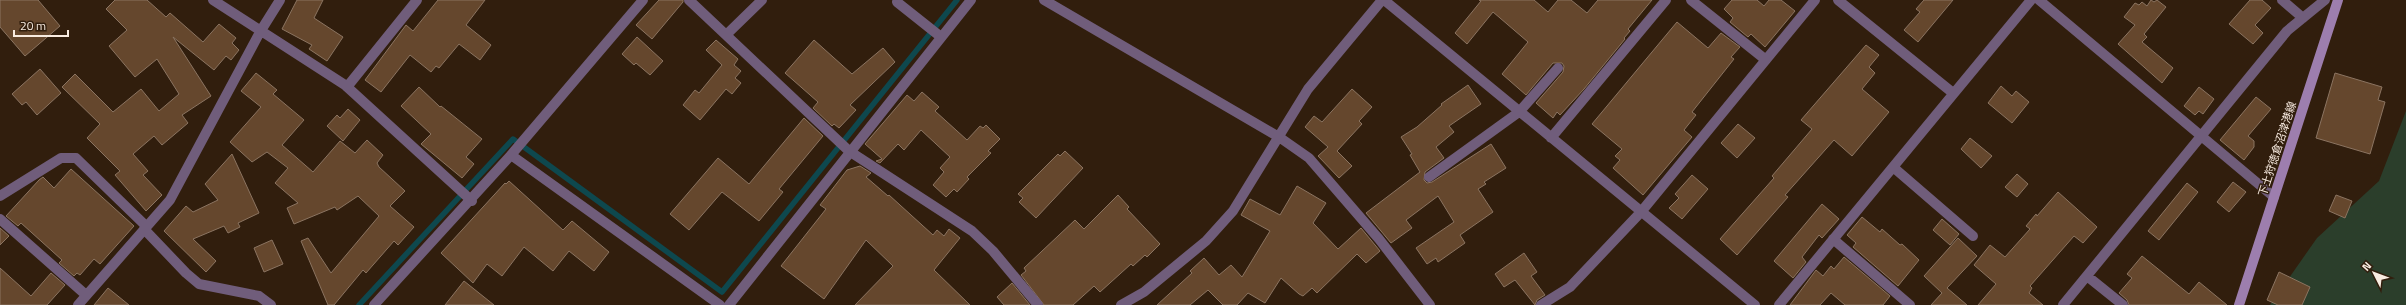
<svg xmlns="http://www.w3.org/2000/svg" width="2406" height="305" font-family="'Titillium Web','Noto Sans JP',sans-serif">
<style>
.green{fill:#2b3e2b}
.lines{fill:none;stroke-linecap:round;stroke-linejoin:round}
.stream{stroke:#0e484e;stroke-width:5.5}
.building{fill:#65472d;stroke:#8b7461}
.minor{stroke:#705d7b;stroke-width:10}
.secondary{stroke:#9d7eae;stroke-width:10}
.labels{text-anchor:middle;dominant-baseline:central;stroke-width:3;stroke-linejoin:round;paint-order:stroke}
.street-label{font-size:11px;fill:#f9ece1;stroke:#311e0d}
</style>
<rect width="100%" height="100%" fill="#311e0d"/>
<path class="green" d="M2406,111V305H2270L2317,238L2379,181Z"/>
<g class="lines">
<path class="stream" d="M359,305L513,139L722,292L957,0"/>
</g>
<path class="building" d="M0,0H38L60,26L25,56L0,27Z
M115,0H147L166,17L170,13L203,42L219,24L236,38L232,43L239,50L231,60L226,56L214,70L173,37L211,96L182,115L188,123L162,145L154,136L133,154L148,171L143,175L162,195L146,211L115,175L120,171L87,138L100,124L62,87L75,74L113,112L141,89L159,111L179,94L157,59L135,77L109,46L127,30L106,9Z
M297,0H323L314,18L343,37L327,61L309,49L312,45L282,29Z
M438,0H485L466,25L491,45L480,60L459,44L439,68L436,66L431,72L410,55L381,92L365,80L406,25L413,31Z
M659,0H683V2L652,39L636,25Z
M1479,0H1534L1548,12L1558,0H1571L1587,13L1598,0H1652L1628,29L1630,31L1624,38L1625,39L1584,89L1560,115L1557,112L1553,118L1536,103L1563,72L1564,66L1562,63H1553L1526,95L1502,74L1528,42L1493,12L1467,44L1455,33L1481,1Z
M1732,0H1757L1764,6L1769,0H1781L1795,11L1765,47L1751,34L1748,37L1730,22L1733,18L1724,9Z
M1924,0H1953L1918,42L1904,30L1920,12L1916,9Z
M2151,0L2154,2L2157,0L2166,7L2144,34L2147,37L2142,42L2173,68L2162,83L2118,44L2135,25L2124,17L2135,3L2139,5L2142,2L2147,6Z
M2250,0H2262L2271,8L2255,25L2263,33L2253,44L2229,24Z
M1677,22L1708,48L1721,33L1740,47L1731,57L1734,59L1692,112L1696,115L1684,130L1692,137L1643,195L1613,168L1620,160L1615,156L1622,149L1592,124Z
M637,37L663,61L650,75L636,63L634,65L622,54Z
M716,40L738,59L734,65L741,71L735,78L741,83L732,94L726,89L700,120L683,105L695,90L699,93L722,65L706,50Z
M814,40L852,74L883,48L895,62L850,105L856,110L839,128L834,124L832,126L813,108L818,102L785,73Z
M1866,45L1879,55L1869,67L1875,73L1862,89L1889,112L1852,156L1834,140L1785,195L1788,197L1737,255L1720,239L1774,178L1772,176L1812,129L1801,120Z
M40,69L61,93L37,115L26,102L22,105L12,94Z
M256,73L277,90L273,94L304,120L282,145L313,172L340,141L355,153L367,140L383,155L377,163L379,167L405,191L390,206L414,227L398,245L394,241L366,273L363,270L334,305H328L301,241L308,238L331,273L379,216L358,196L337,210L335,207L294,224L287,208L298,203L275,183L288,168L267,152L252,162L230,142L261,107L241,91Z
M2335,73L2382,87L2378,100L2385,102L2370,154L2316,138Z
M1468,85L1481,104L1449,126L1454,132L1436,147L1444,158L1425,172L1424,180L1427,183L1432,182L1491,144L1506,168L1484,182L1486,184L1478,189L1493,212L1460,235L1465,243L1438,262L1436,258L1427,264L1416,248L1454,222L1438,196L1406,220L1412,228L1391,243L1366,213L1420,172L1410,155L1412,154L1401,137L1417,127L1442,105L1441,104Z
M2001,86L2012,96L2016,91L2029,102L2012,123L1988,103Z
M419,87L440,107L441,106L482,139L466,157L474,164L462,178L421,144L431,134L401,106Z
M2199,87L2214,99L2203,114L2199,111L2195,115L2184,106Z
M1352,89L1372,107L1359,121L1362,124L1337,151L1352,166L1339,178L1318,156L1328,147L1305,127L1314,116L1322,122Z
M922,92L939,107L935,111L967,140L980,126L983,128L986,125L1000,139L988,151L991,153L967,177L969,179L957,192L954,189L946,197L933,185L944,172L940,168L950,157L921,130L904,150L898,144L880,163L876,161L882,159L865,144L907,95L914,101Z
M2256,97L2271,109L2248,136L2254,141V147L2244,160L2220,140Z
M348,109L360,120L343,141L327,126L337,115L340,118Z
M804,118L823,136L779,189L783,192L759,221L722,192L689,230L670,214L718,158L749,184Z
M1738,124L1755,138L1737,158L1721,143Z
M1970,138L1992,156L1981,168L1961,149Z
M1065,151L1083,168L1036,218L1019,202L1023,198L1018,194L1058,154L1060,156Z
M232,154L259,213L238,223L240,227L228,233L224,226L193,239L216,261L206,272L164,231L186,206L193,212L218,200L205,184Z
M860,166L871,173L866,177L888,196L889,195L933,235L937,230L944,236L949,229L960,238L934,270L970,305H855L893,266L866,240L824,299L781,266L826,209L820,205L847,170Z
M71,169L134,226L100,264L94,259L80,275L77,273L74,276L59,263L62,260L21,223L18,226L6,216L39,180L43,177L54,188Z
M2017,174L2028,184L2017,197L2005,187Z
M1692,175L1708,189L1682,219L1669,208L1679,198L1675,194Z
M509,181L563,230L572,221L609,252L594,271L569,251L553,271L524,247L502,276L487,264L473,283L441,253L505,183L506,184Z
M2233,182L2246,192L2229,212L2217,202Z
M2187,183L2198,192L2159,240L2148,231Z
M1297,186L1326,203L1313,223L1338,249L1361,228L1380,251L1366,263L1357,254L1317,293L1312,288L1303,296L1299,294L1281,278L1265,303L1248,293L1237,305H1223L1208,290L1190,305H1157L1192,273L1190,271L1204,258L1219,275L1231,265L1242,277L1270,231L1241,215L1250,199L1280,215Z
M2058,192L2097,227L2083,243L2074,236L2030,286L2032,288L2029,293L2043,305H1978L1996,284L1974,265L1990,245L2005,257L2030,229L2026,226L2036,214L2037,216Z
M1118,195L1129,207L1127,209L1160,244L1147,257L1145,255L1133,266L1131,264L1100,292L1094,286L1073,305H1044L1021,275L1026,271L1024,268L1075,220L1084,229Z
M2336,195L2352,201L2345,218L2329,211Z
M1822,204L1839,219L1822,238L1819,235L1802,257L1806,262L1793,278L1774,261Z
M1862,217L1880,232L1882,229L1900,245L1902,244L1919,260L1898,286L1853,247L1856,243L1847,235Z
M1942,219L1959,234L1950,245L1933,230Z
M0,228L9,236L0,245Z
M1958,238L1977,256L1947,288L1967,305H1931L1942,293L1924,276Z
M272,240L283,264L264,272L254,248Z
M1524,253L1537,272L1531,276L1545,295L1537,300L1535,305L1515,280L1504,287L1495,274Z
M2142,256L2189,294L2199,282L2227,305H2129L2127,300L2119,293L2132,278L2127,274Z
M1844,257L1890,296L1883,305H1845L1831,293L1820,305H1790L1816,270L1823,276L1831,266L1834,269Z
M0,268L31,296L51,273L65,285L47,305H0Z
M2279,272L2310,287L2302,305H2278L2267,300Z
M464,281L494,305H445Z
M1012,283L1030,305H1004L997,297Z
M108,288L129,305H94Z"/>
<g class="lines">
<path class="minor" d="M213,0L345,85L472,201
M689,0L849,151L972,231L993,251L1038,305
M1044,0L1279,137L1309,158L1379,239L1430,305
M1384,0L1755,305
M1691,0L1766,60
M1838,0L1953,93
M2039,0L2274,197
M2282,0L2303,18
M897,2L941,37
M726,35L762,0
M347,87L417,0
M1551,138L1666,0
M511,155L643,0
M1893,167L1973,236
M1429,177L1519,112L1558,68
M0,196L61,158H76L146,226
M0,219L86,295
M144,229L186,273L199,284L259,296L271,305
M1833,239L1910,305
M2087,276L2123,305
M78,305L170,200L260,32L280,0
M374,305L511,155L720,305
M729,305L971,0
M1121,305L1144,292L1206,241L1233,211L1308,89L1382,0
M1541,305L1570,287L1641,212L1815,0
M1779,305L2031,0
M2063,305L2287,31L2325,0"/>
<path class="secondary" d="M2239,305L2338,0"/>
</g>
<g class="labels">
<g class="street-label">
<text transform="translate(2277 149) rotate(-72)">下土狩徳倉沼津港線</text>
</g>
</g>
<g transform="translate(2374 273) rotate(312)" stroke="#311e0d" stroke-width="3" paint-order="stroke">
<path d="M0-3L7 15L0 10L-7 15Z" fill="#f9ece1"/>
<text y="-6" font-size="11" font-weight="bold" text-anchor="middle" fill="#f9ece1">N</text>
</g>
<path d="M14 30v6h54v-6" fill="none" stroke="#f9ece1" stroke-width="2"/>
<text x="20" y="30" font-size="12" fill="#f9ece1" stroke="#311e0d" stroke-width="3" paint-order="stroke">20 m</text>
</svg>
